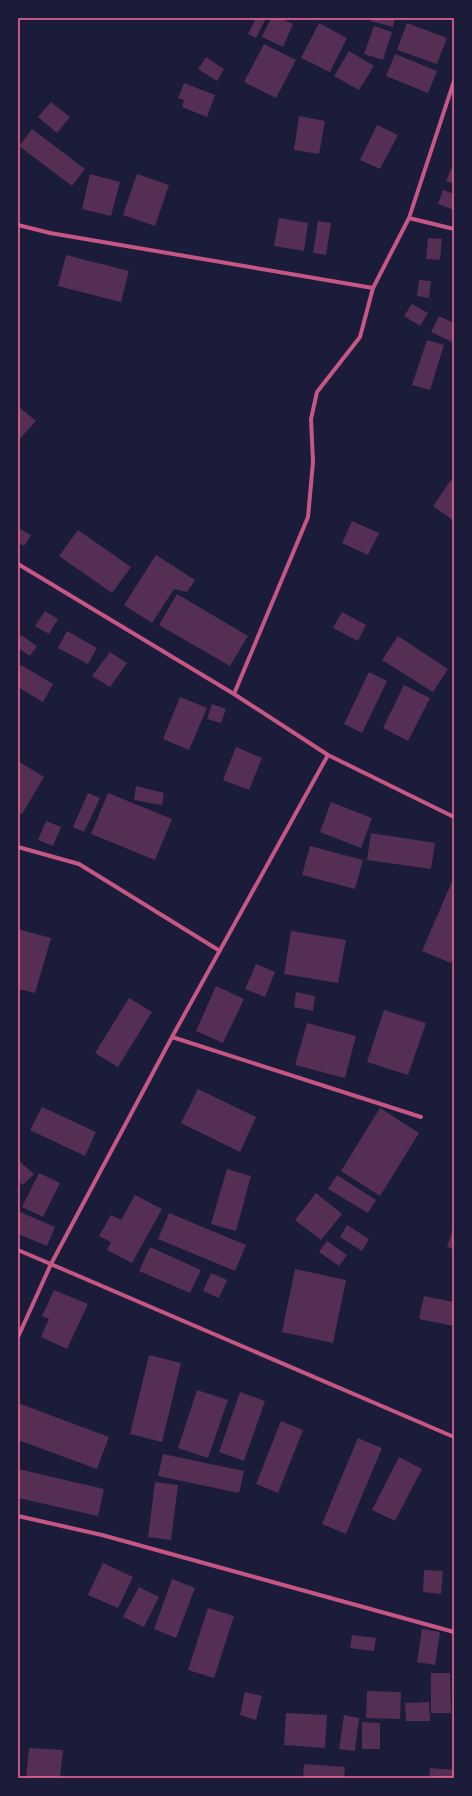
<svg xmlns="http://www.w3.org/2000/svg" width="472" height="1796" font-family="Ubuntu,sans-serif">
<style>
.building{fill:#542f53}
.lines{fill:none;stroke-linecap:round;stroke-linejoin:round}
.minor{stroke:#c65784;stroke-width:4}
.neatline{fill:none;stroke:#ff6b9d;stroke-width:1.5}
</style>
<rect width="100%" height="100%" fill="#1b1b3a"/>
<path class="building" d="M256,18H266L256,38L248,34Z
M271,18H280L293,24L283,47L262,37Z
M371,18H395L393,27L370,21Z
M319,23L347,38L330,72L301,58Z
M407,23L447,38L437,64L397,50Z
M374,26L392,32L383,60L364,54Z
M264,44L296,60L276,98L244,82Z
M349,51L374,66L359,90L334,76Z
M395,54L437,71L428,93L386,76Z
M206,57L224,69L217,81L198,69Z
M184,83L215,95L207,117L182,107L184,100L178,98Z
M51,102L70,117L57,133L38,117Z
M299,116L325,121L319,154L294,150Z
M377,125L398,135L380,169L360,160Z
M32,129L85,169L72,186L19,146Z
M451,169L454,171V184L446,181Z
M90,174L120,182L111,216L82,209Z
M137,174L169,185L155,226L123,215Z
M443,190L454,194V210L438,204Z
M279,218L308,223L304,251L274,246Z
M318,221L331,223L326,255L313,253Z
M428,238L442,239L440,260L426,259Z
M66,255L129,271L121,302L58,286Z
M419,280L431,281L429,298L417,296Z
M412,304L428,313L420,326L404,316Z
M439,316L454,323V343L431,332Z
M427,340L444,345L430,390L412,385Z
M19,407L36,421L18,441V409Z
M451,480L454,482V521L433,506Z
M352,521L379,533L368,555L342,543Z
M18,528L31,535L24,546L18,542Z
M78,530L131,567L112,593L59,556Z
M156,555L195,580L187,592L174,589L152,623L124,605Z
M177,594L248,636L230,666L159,625Z
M45,611L58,619L49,634L35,626Z
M342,612L366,625L358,641L333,628Z
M67,631L97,648L88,664L58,648Z
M21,635L37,646L30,656L18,648V640Z
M398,636L448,669L433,692L382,660Z
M110,652L127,663L110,687L92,676Z
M21,665L53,684L43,702L18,687V670Z
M369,672L387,681L362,733L344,724Z
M404,685L430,698L408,741L383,728Z
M180,697L207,708L189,750L163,739Z
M212,704L226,709L221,723L207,719Z
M236,747L262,758L249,790L223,780Z
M18,761L44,777L22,814L18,812Z
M136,786L164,793L162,805L134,800Z
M88,793L100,798L84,832L73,827Z
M108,793L172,819L155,860L91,834Z
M331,802L372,818L361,848L320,832Z
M46,821L61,827L53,846L38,840Z
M371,833L435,843L431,869L367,860Z
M310,846L363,860L355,889L302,875Z
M454,877V955L451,963L422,951Z
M18,929L51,938L35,993L18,989Z
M291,931L346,940L338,983L284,974Z
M256,964L275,972L265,997L245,989Z
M216,986L244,999L223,1043L196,1031Z
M296,992L315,996L313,1011L294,1007Z
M129,998L152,1012L118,1067L95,1053Z
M384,1010L426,1023L408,1075L367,1062Z
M307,1023L356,1036L345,1078L295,1065Z
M198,1089L256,1117L240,1152L181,1123Z
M42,1107L96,1132L85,1156L30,1130Z
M380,1108L419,1133L380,1196L341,1171Z
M18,1160L34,1174L23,1185L18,1181Z
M227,1169L251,1176L236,1231L211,1224Z
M39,1173L60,1183L43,1217L22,1207Z
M337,1175L376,1200L368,1213L328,1189Z
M316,1193L342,1214L321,1240L295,1220Z
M135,1195L162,1209L132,1263L107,1250L111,1242L99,1236L111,1215L121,1220Z
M18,1211L55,1227L47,1246L18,1234Z
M169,1213L246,1245L235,1271L158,1239Z
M347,1225L369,1239L362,1251L340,1237Z
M454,1226V1249L447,1247Z
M327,1241L347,1255L339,1266L319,1252Z
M150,1247L201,1270L190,1293L139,1271Z
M295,1269L346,1280L333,1343L282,1332Z
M211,1273L227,1280L219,1298L203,1291Z
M54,1290L88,1304L67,1349L41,1337L49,1319L42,1316Z
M424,1296L454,1302V1326L419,1319Z
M149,1355L181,1363L162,1442L130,1434Z
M197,1390L228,1400L208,1458L178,1448Z
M240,1392L265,1401L244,1461L219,1452Z
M18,1403L109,1437L97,1469L18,1440Z
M281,1421L303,1430L278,1493L256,1484Z
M358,1438L382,1448L346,1534L322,1524Z
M163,1454L244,1471L239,1493L158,1476Z
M399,1457L422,1469L395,1521L372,1510Z
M18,1469L104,1489L98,1516L18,1498Z
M155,1482L178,1485L171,1540L148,1537Z
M103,1563L133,1577L118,1608L88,1595Z
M424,1570L443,1571L441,1594L423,1592Z
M172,1579L195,1588L176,1638L154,1629Z
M139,1587L159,1597L144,1627L123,1617Z
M208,1608L234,1616L214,1678L188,1670Z
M422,1629L440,1632L435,1665L417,1662Z
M352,1635L376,1638L374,1651L350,1648Z
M431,1673H450L451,1713H431Z
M367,1691L401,1692L400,1719L366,1718Z
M245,1692L262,1696L256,1720L240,1715Z
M429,1702L430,1721H406L405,1703Z
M286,1713L327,1715L325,1748L284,1745Z
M344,1715L359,1718L355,1751L339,1749Z
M362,1722L380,1723V1749H362Z
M29,1748L63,1750L60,1778H26Z
M304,1764L345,1767L344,1778H303Z
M430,1768L454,1770L453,1778H429Z"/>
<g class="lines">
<path class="minor" d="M409,218L454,229
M18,225L50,233L373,288
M18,564L234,694L328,755L454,817
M234,694L308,517L313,462L311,419L317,392L360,337L373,288L409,218L454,81
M18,847L79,864L220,951
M172,1037L421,1117
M18,1250L454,1437
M18,1337L51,1264L172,1037L328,755
M18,1516L102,1535L454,1632"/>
</g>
<rect width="472" height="1796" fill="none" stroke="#1b1b3a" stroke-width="38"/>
<rect x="19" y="19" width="434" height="1758" class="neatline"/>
</svg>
